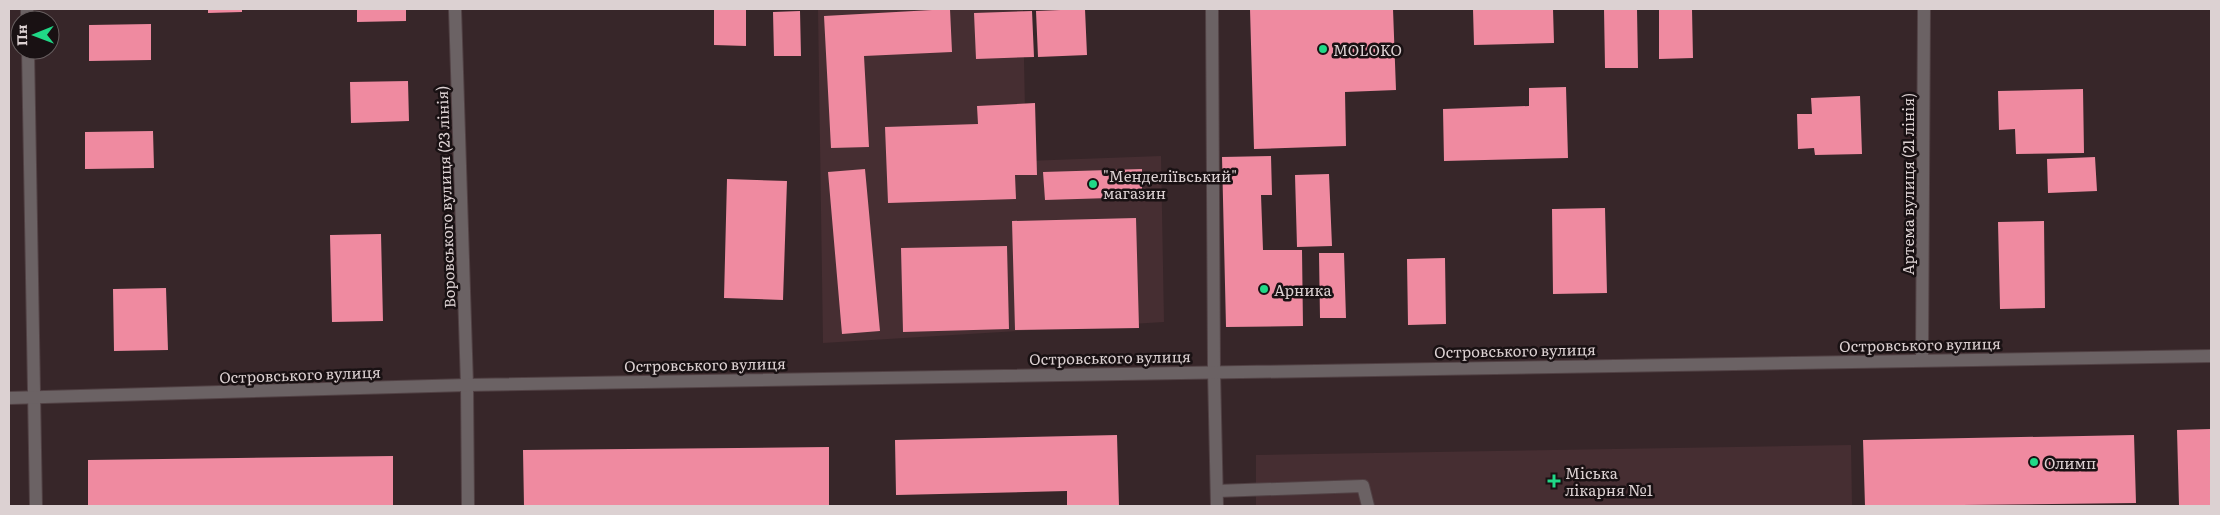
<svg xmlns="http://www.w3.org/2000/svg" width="2220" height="515" font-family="Literata,serif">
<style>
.built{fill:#462e32}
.building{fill:#ef8aa0}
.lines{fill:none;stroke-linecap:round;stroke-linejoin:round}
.service-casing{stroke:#514144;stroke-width:14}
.minor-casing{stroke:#514144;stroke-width:14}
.tertiary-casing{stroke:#514144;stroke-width:14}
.service{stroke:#6b6264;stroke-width:12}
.minor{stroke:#6b6264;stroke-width:12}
.tertiary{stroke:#6b6264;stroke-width:12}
.poi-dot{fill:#20d887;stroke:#191113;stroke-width:2}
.labels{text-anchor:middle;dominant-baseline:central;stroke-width:5;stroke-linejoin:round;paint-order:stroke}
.poi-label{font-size:15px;fill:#dcd1d2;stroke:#191113;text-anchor:start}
.street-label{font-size:15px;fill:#dcd1d2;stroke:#191113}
</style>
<rect width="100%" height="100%" fill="#372629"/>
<path class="built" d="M818,9H1023L1026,161L1161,156L1164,322L823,343Z
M1851,445L1852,506H1256V455Z"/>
<path class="building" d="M208,9H242V12L208,13Z
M357,9H406V21L357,22Z
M714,9H746V46L714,45Z
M950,9L952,52L864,56L869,147L831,148L824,16Z
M1085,9L1087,55L1038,57L1036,11Z
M1250,9H1393L1396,90L1345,92L1346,146L1254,149Z
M1473,9H1553L1554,43L1474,45Z
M1604,9H1637L1638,68H1605Z
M1659,9H1692L1693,58L1659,59Z
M800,11L801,56H774L773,12Z
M1032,11L1034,57L976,59L974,13Z
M151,24V60L89,61V25Z
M408,81L409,121L351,123L350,82Z
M1566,87L1568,158L1444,161L1443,109L1529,106V88Z
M2083,89L2084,153L2016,154L2015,129L1999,130L1998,91Z
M1860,96L1862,154L1815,155L1814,148L1798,149L1797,114H1812L1811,98Z
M1035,103L1037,175H1015L1016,199L888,203L885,127L978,124L977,106Z
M153,131L154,168L85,169V132Z
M1271,156L1272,195H1261L1263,250H1302L1303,326L1226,327L1222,157Z
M2095,157L2097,191L2048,193L2047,159Z
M865,169L880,331L842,334L828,172Z
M1142,169V197L1045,200L1043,172Z
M1329,174L1332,246L1297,247L1295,175Z
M727,179L787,181L783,300L724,298Z
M1605,208L1607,293L1553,294L1552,209Z
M1136,218L1139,328L1015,330L1012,221Z
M2044,221L2045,308L2000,309L1998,222Z
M381,234L383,321L332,322L330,235Z
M1007,246L1009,329L903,332L901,248Z
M1319,253H1344L1346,318H1320Z
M1445,258L1446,324L1408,325L1407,259Z
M166,288L168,350L114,351L113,289Z
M2211,429V505L2179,506L2177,430Z
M1117,435L1119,506H1067V491L896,495L895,440Z
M2134,435L2136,503L1865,506L1863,440Z
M829,447V505L524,506L523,450Z
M393,456V506H88V460Z"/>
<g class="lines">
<defs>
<path id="service" d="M1217,491L1363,486L1368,506"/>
<path id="minor" d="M27,9V20
M455,9L467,385L468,506
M1212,9L1214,371L1217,506
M28,50L36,506
M1922,360L1924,9"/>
<path id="tertiary" d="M9,398L467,385L2211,356"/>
</defs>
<use href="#service" class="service-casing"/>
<use href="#minor" class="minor-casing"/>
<use href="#tertiary" class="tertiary-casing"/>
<use href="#service" class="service"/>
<use href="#minor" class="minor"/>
<use href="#tertiary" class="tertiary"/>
</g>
<g class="poi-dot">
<circle cx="1323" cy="49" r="5"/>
<circle cx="1093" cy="184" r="5"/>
<circle cx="1264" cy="289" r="5"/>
<circle cx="2034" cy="462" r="5"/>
<path d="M1551.5 473.5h5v5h5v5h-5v5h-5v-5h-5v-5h5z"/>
</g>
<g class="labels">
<g class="poi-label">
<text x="1333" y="49">MOLOKO</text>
<text x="1103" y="175">"Менделіївський"<tspan x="1103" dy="17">магазин</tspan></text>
<text x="1274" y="289">Арника</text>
<text x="2044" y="462">Олимп</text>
<text x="1565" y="472">Міська<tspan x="1565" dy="17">лікарня №1</tspan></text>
</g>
<g class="street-label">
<text transform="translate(1907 184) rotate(-90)">Артема вулиця (21 лiнiя)</text>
<text transform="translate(445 197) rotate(-92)">Воровського вулиця (23 лiнiя)</text>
<text transform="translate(1920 344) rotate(-1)">Островського вулиця</text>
<text transform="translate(1515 350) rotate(-1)">Островського вулиця</text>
<text transform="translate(1110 357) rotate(-1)">Островського вулиця</text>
<text transform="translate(705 364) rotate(-1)">Островського вулиця</text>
<text transform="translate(300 374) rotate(-2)">Островського вулиця</text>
</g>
</g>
<rect width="2220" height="515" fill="none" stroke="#dcd1d2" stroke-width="20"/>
<g transform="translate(35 35) rotate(269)"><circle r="24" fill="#191113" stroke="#675e5f"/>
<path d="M0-4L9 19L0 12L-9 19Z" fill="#20d887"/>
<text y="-8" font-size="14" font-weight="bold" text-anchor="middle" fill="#dcd1d2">Пн</text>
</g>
</svg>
